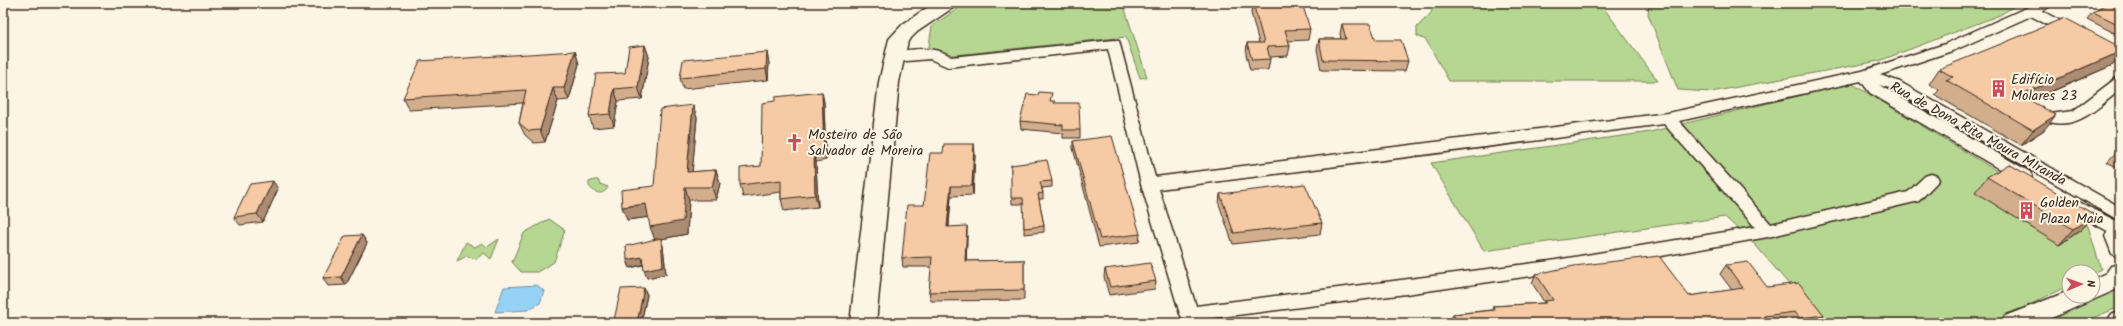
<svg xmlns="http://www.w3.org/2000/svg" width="2123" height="326" font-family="Kalam,sans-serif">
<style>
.green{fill:#b5d791;stroke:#788058}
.water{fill:#96d2f6;stroke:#728fa0}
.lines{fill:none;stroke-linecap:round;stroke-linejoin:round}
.street-casing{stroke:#3b2a1e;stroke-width:3}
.secondary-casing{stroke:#3b2a1e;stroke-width:3}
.primary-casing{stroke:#3b2a1e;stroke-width:3}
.street{fill:#fcf5e5;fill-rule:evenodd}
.secondary{fill:#fcf5e5;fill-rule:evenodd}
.primary{fill:#fcf5e5;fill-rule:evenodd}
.wall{fill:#d3ae8d;stroke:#3b2a1e}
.shaded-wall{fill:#ac8d73;stroke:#3b2a1e}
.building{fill:#f5caa4;stroke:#3b2a1e}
.labels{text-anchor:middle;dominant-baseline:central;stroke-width:4;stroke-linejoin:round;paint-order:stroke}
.poi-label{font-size:14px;fill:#3b2a1e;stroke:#fcf5e5;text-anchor:start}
.street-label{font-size:14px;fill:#3b2a1e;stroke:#fcf5e5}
</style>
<rect width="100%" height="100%" fill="#fcf5e5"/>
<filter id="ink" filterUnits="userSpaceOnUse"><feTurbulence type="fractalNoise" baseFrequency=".025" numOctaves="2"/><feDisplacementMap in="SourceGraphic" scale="8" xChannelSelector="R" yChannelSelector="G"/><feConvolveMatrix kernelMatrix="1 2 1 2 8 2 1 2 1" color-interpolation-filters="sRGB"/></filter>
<g filter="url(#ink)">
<path class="green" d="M966,3H1123L1147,77L1140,78L1126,37L955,55L947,53L928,52L932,26Z
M1435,3H1600L1658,81H1449L1426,40L1417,36V27L1431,13Z
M1649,3H2019L2000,15L1879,61L1711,92L1678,90L1648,14Z
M1851,83L2088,226L2101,269L2093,273L2069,272V285L2004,318L1982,323H1822L1757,247L1725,217L1484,251L1431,163L1650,132Z
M594,180H598L600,184L608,187C603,197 594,193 589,186V182Z
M549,219L565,230L554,262L537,272H521L512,262L524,233Z
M499,239L491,259L484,253L476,259L467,256L457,261L466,242L475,247L482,243L487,247Z
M2120,288V307L2080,323H2035Z"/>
<path class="water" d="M537,285L544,291L540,303L528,310L495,312L504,287Z"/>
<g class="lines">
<defs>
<path id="street" d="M2037,3H2055L2042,11L2076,29L2078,32L2076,35H2066L2031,16L1955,50L1880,75L1900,82L2120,207V221L1890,88L1879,85L2030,172L2032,176L2030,180L2024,182L2018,180L1870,93L1861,81L1679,121L1771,224L1908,192L1925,176L1931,174L1937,176L1939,180L1919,201L1768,237L1622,263L1406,294L1189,321L1183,319L1180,314L1141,184L1108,49L948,67L930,59L895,62L890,60L888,57L890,54C907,49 936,45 951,57L1114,40L1119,41L1155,177L1668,113L1862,71L1945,44ZM1664,124L1755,227L1550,261L1196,306L1159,189Z
M2120,77V90C2099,106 2079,130 2050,122L2047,118L2050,114L2073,111L2115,79Z
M2075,200L2120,223V236L2113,234L2069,210L2067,206L2069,202Z"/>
<path id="secondary" d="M934,3H956L954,7L917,32L908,41L899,82L876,323H850L879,82L889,39L903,24Z"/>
<path id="primary" d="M2120,218V257L2112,254L2105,236L2112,221Z
M2120,264V288L2040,323H2001L2005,316L2069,291V296H2093V279L2106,273L2111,266Z
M2120,312V323H2106L2111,315Z"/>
</defs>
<use href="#street" class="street-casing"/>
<use href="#secondary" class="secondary-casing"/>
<use href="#primary" class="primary-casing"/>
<use href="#street" class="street"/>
<use href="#secondary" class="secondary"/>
<use href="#primary" class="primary"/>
</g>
<path class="wall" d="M1253,3L1310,29L1308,40L1288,41L1290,46L1288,56L1270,57V59L1268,70H1250L1246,54L1247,43H1259L1251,13Z
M2120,3V36L2087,19L2093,12Z
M1342,24L1376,40L1408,61L1405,71L1321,70L1317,49L1319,39H1341L1340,34Z
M645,45L649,57L642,99L618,101L614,126L593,128L589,116L625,73Z
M2120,47V57L2113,65L2030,101L2044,130L2021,145L1935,95L1939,90L1929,84L1939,69Z
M575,51L579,64L569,100L558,101L545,142L534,143L525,135L519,123L523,103L409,110L403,98Z
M769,63L768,80L683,89L680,78Z
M822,92L824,103L826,160L816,162L818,207L784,211L781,199V192L743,197L740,185L761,166L775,101Z
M1052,101L1055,103L1080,130V138H1063V133L1021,129L1020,121Z
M693,105L697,118L692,172L716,170L720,183L716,200H689L687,234L661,239L663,246L666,274L647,278L643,265L630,268L627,260L655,239L648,217L627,220L654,186Z
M1073,141L1140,234L1139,242L1099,247L1073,148Z
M2120,148V169L2107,162Z
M943,153L975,154L973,195L951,196L949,227L967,236L966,261L1024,260V300L931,301L929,292L932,267H903L902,258L924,205Z
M1011,165L1052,181V187L1042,188L1043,193V199H1039L1044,226V232L1024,234V204H1012Z
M1987,177L2095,215L2081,230L2059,245L1975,192Z
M278,189L263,222L240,225L234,217Z
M1220,194L1322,223L1320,234L1233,244L1219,204Z
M362,235L367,243L346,285L328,286L323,278Z
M1726,265L1767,287L1824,315L1819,323H1791L1789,321L1773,323H1450L1453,314L1492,310L1493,306L1543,303L1544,302L1532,283L1536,274L1689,296L1732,290L1720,274Z
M1105,269L1156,281L1155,289L1109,295L1104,277Z
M644,288L647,295L641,323H615L614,320Z"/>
<path class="shaded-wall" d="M645,45L649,57L642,99L638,87Z
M575,51L579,64L569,100L564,88Z
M767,52L769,63L768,80L766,69Z
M2120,52V57L2113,65L2008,110L2020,95Z
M553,88L558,101L545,142L540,130Z
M614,89L618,101L614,126L610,114Z
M822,92L824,103L826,160L824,149Z
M693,105L697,118L691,185L687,172Z
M2056,115L2044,130L2021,145L2033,130Z
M974,144L975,154L973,195L972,186Z
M814,150L816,162L818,207L815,195Z
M716,170L720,183L716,200L712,187Z
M273,181L278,189L263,222L257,214Z
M951,186V196L948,236L947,227Z
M685,187L689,200L687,234L661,239L663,246L666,274L647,278L644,270L655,240L650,227Z
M646,204L651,217L627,220L622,207Z
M2095,215L2081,230L2059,245L2073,229Z
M967,226V236L966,270L965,261Z
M362,235L367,243L346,285L341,277Z
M642,257L645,264L630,268L627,260Z
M644,288L647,295L641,323H637Z"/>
<path class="building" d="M1253,3H1302L1310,29L1285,30L1290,46L1267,47L1270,59L1252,60L1247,43H1264Z
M2107,3H2120V25L2093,12Z
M2065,18L2120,47V52L2020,95L2056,115L2033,130L1946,80L1953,77L1939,69Z
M1342,24H1370L1376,40H1401L1408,61L1323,60L1319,39H1346Z
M645,45L638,87L614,89L610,114L589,116L596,74L625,73L629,47Z
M575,51L564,88H553L540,130L529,131L519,123L526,90L403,98L420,61Z
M767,52L766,69L680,78L683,60Z
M822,92L824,149L814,150L815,195L781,199V180L740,185V168L761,166L762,103L775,101V97Z
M1039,92L1052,93L1050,101H1055L1054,103H1079L1080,130H1063V125L1020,121L1027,94L1038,95Z
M693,105L687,172L716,170L712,187H685L683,221L650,227L646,204L622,207L621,190L654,186L660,109Z
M1112,136L1140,234L1100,239L1073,141Z
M944,144H974L972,186H951L947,227L967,226L965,261L1024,260V290L929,292L932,257L902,258L907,205H924L930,153H943Z
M1047,160L1052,181L1040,182L1043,193L1038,194L1044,226L1024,228L1023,198H1011V165Z
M2009,164L2095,215L2073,229L1987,177Z
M273,181L257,214L234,217L250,184Z
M1305,184L1322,223L1234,233L1220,194Z
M362,235L341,277L323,278L345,236Z
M661,238L663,266L644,270L642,257L627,260L626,246Z
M1659,256L1689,296L1743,288L1726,265L1748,262L1767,287L1799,283L1824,315L1800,318L1795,312L1764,316L1770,323H1733L1729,318L1699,323H1458L1453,314L1495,310L1493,306L1546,303L1544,301L1553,300L1536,274L1574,266Z
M1150,263L1156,281L1110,287L1105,269Z
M644,288L637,323H631V319L614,320L621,289Z
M1194,321L1195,323H1176Z"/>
</g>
<defs>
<symbol id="building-bare" viewBox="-9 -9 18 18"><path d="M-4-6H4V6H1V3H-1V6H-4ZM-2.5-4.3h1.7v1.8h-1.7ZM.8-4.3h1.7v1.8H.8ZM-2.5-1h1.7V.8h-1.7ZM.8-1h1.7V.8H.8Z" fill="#d1495b" stroke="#fcf5e5" stroke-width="2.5" paint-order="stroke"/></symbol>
<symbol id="church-bare" viewBox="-9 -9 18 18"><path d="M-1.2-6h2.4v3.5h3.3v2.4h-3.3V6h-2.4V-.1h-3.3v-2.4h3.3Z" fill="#d1495b" stroke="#fcf5e5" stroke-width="2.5" paint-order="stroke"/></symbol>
</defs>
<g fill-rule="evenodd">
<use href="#building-bare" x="1986" y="76" width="25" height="25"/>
<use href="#church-bare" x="782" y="130" width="25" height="25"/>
<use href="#building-bare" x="2014" y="198" width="25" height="25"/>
</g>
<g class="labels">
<g class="poi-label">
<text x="2011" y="80">Edifício<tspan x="2011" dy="16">Molares 23</tspan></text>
<text x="808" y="135">Mosteiro de São<tspan x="808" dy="16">Salvador de Moreira</tspan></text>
<text x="2040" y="203">Golden<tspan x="2040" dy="16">Plaza Maia</tspan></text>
</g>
<g class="street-label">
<text transform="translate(1978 134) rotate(29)">Rua de Dona Rita Moura MIranda</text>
</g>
</g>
<rect width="2123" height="326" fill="none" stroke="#fcf5e5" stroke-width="16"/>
<rect x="8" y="8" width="2107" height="310" fill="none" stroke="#3b2a1e" stroke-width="1.5" filter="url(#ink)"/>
<g transform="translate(2081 284) rotate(88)"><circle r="19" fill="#fcf5e5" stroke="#afa495"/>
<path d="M0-3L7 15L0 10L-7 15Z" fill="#d1495b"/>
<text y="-6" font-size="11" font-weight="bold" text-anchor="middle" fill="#3b2a1e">N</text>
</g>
</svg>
